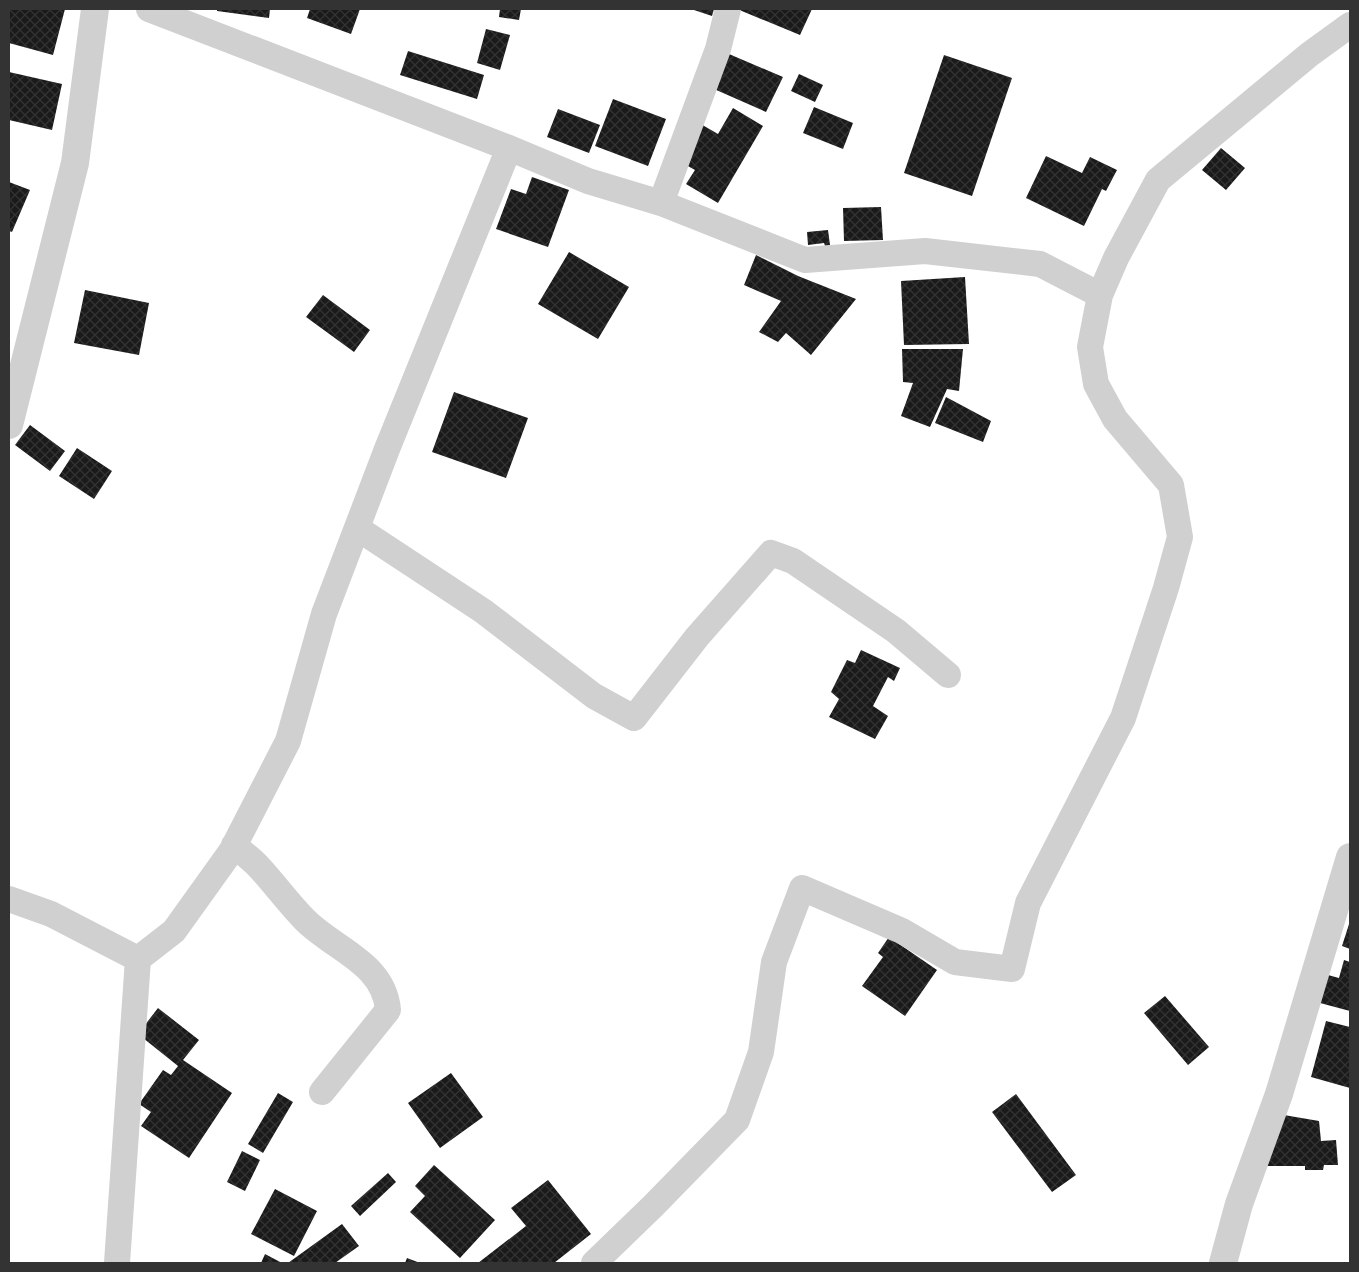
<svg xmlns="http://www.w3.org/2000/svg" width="1359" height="1272" font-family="'Nunito Sans',sans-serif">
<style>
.building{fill:url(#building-cross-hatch)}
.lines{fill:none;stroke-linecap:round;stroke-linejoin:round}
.minor{stroke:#d0d0d0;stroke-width:26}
.tertiary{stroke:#d0d0d0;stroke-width:28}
</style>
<defs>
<pattern id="building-cross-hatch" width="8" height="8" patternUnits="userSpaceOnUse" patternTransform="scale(1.25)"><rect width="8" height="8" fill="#1a1a1a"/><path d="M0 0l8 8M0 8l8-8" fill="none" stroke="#333"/></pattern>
</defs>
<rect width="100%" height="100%" fill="#fff"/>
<path class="building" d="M9,9H65L53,55L9,43Z
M217,9H270L269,18L217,11Z
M310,9H360L351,34L307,18Z
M500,9H521L519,20L499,17Z
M691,9H714L712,16Z
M737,9H812L800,35Z
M486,29L510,35L500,70L477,63Z
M408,51L484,75L477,99L400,75Z
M729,54L783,77L766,112L714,89Z
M944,55L1012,78L972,196L904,173Z
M9,72L62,84L52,130L9,120Z
M799,74L823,85L815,102L791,91Z
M613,99L666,119L648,166L595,146Z
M814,107L853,123L843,149L803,133Z
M733,108L763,126L718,203L686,184L695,170L677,160L699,123L718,134Z
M558,109L600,125L589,153L547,137Z
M1221,148L1245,168L1226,190L1202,170Z
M1046,156L1082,173L1090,157L1117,170L1106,191L1102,189L1084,226L1026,198Z
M532,177L569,190L548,247L496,229L511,189L526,194Z
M9,182L30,190L12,232L9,231Z
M881,207L883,240L844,241L843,208Z
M828,230L830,245L825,246L824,243L808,245L807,232Z
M569,252L629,287L598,339L538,304Z
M756,255L798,276L856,299L811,355L786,333L778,342L759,332L781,301L744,285Z
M965,277L969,344L904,345L901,281Z
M85,290L149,303L139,355L74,343Z
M323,295L370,330L354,352L306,317Z
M902,349H963L959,391L947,389L930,427L901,416L913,383L903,382Z
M454,392L528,418L506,478L432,452Z
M946,397L991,421L983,442L935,423Z
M30,425L65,451L50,471L15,445Z
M77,448L112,471L94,499L59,476Z
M861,650L900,668L894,681L888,677L873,706L888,716L875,739L829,717L839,699L831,692L847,660L855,663Z
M1350,921V949L1342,946Z
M889,937L937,970L905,1016L862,986L883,957L878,953Z
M1344,960L1350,962V1011L1320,1003L1328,975L1339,978Z
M1165,996L1209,1047L1188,1065L1144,1013Z
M158,1008L199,1040L183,1060L232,1093L189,1158L141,1126L151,1112L139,1104L163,1070L171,1075L178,1066L138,1034Z
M1326,1021L1350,1027V1088L1311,1077Z
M451,1073L483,1117L440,1148L408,1103Z
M278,1093L293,1102L263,1153L248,1144Z
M1016,1094L1076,1175L1052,1192L992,1112Z
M1278,1114L1319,1121L1321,1141L1336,1140L1338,1165H1324L1323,1170H1305V1166H1264Z
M242,1151L260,1160L245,1191L227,1182Z
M434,1165L495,1220L460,1258L410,1212L425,1196L415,1186Z
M388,1173L396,1182L360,1216L351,1206Z
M548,1180L591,1234L554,1263H478L526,1226L511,1208Z
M275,1189L317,1211L294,1256L251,1234Z
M342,1224L359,1246L335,1263H288Z
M265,1254L282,1263H261Z
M407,1258L420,1263H405Z"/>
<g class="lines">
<path class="minor" d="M149,9L509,148L588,181L661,203L805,260L925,251L1040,264L1100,295
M661,203L718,49L728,9
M357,528L483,611L594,696L634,718L697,637L771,553L793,561L896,631L948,675
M234,845C242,852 250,858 257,865C274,883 288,903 305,920C335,950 384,963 388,1010L322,1092
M9,899L51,914L138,959L174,931L232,850L288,741L324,614L387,449L509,148
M117,1263L138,959
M594,1263L653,1206L737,1120L761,1052L774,962L802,888L902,931L955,962L1012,969L1028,903L1123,718L1166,588L1180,537L1171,485L1115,419L1096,384L1090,347L1100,295L1116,258L1158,180L1310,54L1350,25"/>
<path class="tertiary" d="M9,425L75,163L95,9
M1223,1263L1239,1204L1279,1094L1350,857"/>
</g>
<rect width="1359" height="1272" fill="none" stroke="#333333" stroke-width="20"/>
</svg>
